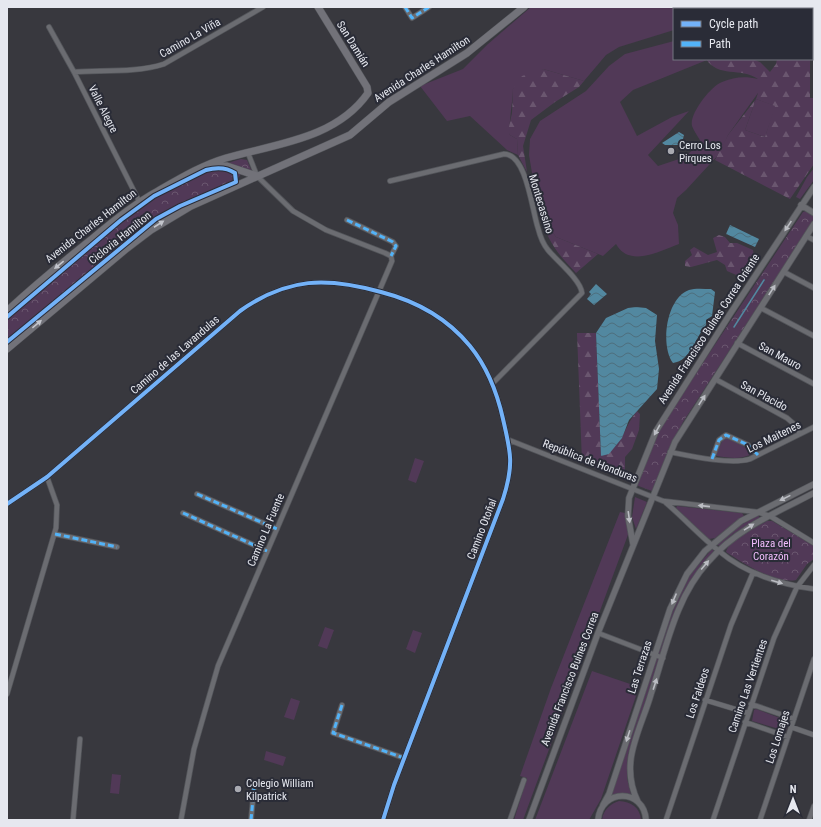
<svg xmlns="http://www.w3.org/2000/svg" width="821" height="827" font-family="'Roboto Condensed',sans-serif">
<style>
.green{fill:#513957}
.forest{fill:url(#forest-firs);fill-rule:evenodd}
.park{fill:url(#park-crowns)}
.water{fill:url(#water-waves)}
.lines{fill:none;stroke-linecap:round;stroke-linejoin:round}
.stream{stroke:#5288a0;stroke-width:1.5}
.minor-casing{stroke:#53555a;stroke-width:6}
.tertiary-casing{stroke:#53555a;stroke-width:7}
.secondary-casing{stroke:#53555a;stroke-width:8}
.minor{stroke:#6b6c71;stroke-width:4.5}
.tertiary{stroke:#6b6c71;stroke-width:5.5}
.secondary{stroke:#727279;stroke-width:7}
.quiet{stroke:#52b3f8;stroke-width:3;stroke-dasharray:6 3;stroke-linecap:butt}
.cycleway-casing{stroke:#2a2c37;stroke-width:6}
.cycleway{stroke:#73b2f8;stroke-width:4}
.oneway{fill:#c3c5cc}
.oneway2{fill:#bbbdc3}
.poi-dot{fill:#a9aab1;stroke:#2a2c37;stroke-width:1.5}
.labels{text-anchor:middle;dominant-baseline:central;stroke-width:4;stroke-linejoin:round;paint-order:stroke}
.street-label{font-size:11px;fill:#e6e8ef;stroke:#2a2c37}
.poi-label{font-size:11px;fill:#e6e8ef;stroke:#2a2c37;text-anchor:start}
.park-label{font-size:11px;fill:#f3befe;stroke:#2a2c37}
</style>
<defs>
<pattern id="forest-firs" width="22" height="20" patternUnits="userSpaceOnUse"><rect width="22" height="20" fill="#513957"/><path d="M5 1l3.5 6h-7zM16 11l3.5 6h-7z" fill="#6a566f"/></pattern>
<pattern id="park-crowns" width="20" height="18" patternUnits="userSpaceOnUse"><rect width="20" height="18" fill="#513957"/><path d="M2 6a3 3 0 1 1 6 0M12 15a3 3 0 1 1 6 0" fill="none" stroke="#6a566f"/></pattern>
<pattern id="water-waves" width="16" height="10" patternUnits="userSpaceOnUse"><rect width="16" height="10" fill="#5288a0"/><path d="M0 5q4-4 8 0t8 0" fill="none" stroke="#4d6e7d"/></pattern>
</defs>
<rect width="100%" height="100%" fill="#38383e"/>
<path class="green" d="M531,7H692L693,9H674V30L619,47L606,55L584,81L543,69L513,89C513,99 508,129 510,135L517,139L518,155L507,150L470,116L447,121L420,86L463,69L488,44Z
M674,41V59H706L707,60L633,90L620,102L637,136L672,117L689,111L648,155L658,166L685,157L701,142C698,137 694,131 692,126C689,114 711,86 722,82C734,77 745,76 758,79V93L728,135L720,153L686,190L677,198L673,213L678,225L679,244C660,251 629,268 616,244L603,256L556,237L541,216L531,179L532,173L529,155L530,139L540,121L586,91L609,66L625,54Z
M756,99L776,106L765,137L745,130Z
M814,168V180L800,199L796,197L807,177Z
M724,437H729L754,453C742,460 730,458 717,456L716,454Z
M415,458L424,461L416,483L408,480Z
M635,497L647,502L636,529L632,517Z
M677,506L742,513L744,516L715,538L709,539L676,508Z
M620,512L625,513L629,532L523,820H514L527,778L520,776L551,688Z
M758,515L760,518L733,534L720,546L717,545V544L737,527Z
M712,549L714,551L691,579L675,612L628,754L627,778L631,795L624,793L613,795L611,794L673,610L688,577Z
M325,627L334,630L327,649L318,646Z
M413,630L422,633L415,653L406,649Z
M592,671L639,687L601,799L589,820H535Z
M291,698L300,701L294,720L284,717Z
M756,709L788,721L786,731L752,721L754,710Z
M266,751L286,757L283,766L264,760Z
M112,774L121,775L119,794L110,793Z
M619,801C631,802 640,807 641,820H602C603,810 610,804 619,801Z"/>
<path class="forest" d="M706,59H752L760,62L770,72L776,64L777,59H810V98H814V164L790,199L715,160L728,135L756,99L758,93V79C741,67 718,78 706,59ZM756,99L775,106L765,137L745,130Z
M543,69L584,81L579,87L555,102L531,120L523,146L527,172L518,155L517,139L510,135L508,131L512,113L513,89L522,76Z
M540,215L556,237L598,254L576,273C557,253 548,242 540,215Z
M719,235L725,237L730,243H737L753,250L754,259L746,268L743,270L741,277L727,271L725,265L717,260L691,267L685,266V261L692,255L690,250L694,247L708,255L717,252L713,238Z
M577,333H596L601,455C623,448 623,428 637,411L640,414L639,430L632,449L625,457V480L582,462Z"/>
<path class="park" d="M241,159L247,160L252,172L243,170L237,181L188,203L158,220L7,344V317L122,215L187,179L211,168Z
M806,211L813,216L814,220L683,422L668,451L652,491L636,485L659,429L803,212Z
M767,521H772L814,546V559L807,564L796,580C775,584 743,563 726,552C731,536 754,529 767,521Z"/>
<path class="water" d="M679,132L684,135L682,143L680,145H665L662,143Z
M730,225L759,239L755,247L726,234Z
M596,284L607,294L594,305L587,299L591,294L589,292Z
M711,289L715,292L712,316L706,320V325C696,336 691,361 673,363C660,346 666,298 689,290C695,288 704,289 711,289Z
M636,307L646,308L657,315L655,341L659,369L657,389L629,420L622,438L609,454L601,456L596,333L606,318L628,308Z"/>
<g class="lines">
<path class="stream" d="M734,327L764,280"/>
<defs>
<path id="minor" d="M405,7L412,18L429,7
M49,27L74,72L139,201
M74,72C102,70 136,73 164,64L263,7
M390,181L504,154C527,154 532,211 538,228C540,236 543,244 548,250C556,260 581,280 582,293L493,383
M347,220L393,242L396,246L391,256
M806,236L814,240
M784,272L814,288
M761,308L814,336
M737,343L814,384
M715,379L787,418L795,425L800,434
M509,440L663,501L757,512L770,516L814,543
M670,452C690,456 731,465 750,459L814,427
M712,459L719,440L726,435L748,445L758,455
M197,494L277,529
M665,502C684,518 700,536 719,551C746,574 779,584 814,589
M7,504L47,477L240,311C288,277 327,277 381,292C416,301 447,318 470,346C488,368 497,392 503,419C511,453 514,465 503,499L394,785L383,820
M183,513L267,551
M55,534L117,547
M598,633L663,658
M7,694L56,528L57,505L47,477
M705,700L748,713
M751,704L794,719
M342,705L333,733L404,758
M745,722L788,737
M791,727L814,735
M73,820L80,739
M181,820L194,749L218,666L392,261L391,256L385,253L326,230L293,211L257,176L248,153
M251,820L254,788
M510,820L524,780
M666,820L731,625L753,573
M713,820L774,638L797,587L814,565
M760,820L814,659
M809,820L814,806"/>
<path id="tertiary" d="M801,205L814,213
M633,544L628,516L629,498L656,431L730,314L814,187
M638,802C631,788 629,773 631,758C634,737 645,715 651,694C666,649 675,598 708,562C736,529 777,512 814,493
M603,805L609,794L670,609L687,574L705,551L741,521L814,484
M529,820L598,633L675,442L814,224
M598,820C601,788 644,788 646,820"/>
<path id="secondary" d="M213,165L227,166L257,176
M7,311C34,286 63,262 92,239C113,221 134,204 158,191C179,179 202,165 226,158C275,144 336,139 368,93L367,87L318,7
M7,349L126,249L151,230L191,206L350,135L389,102L467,53L524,7"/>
</defs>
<use href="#minor" class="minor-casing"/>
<use href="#tertiary" class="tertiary-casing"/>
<use href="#secondary" class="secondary-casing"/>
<use href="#minor" class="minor"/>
<use href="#tertiary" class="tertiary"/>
<use href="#secondary" class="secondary"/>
<path class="quiet" d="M405,7L412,18L429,7
M347,220L393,242L396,246L391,256
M712,459L719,440L726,435L748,445L758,455
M197,494L277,529
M183,513L267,551
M55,534L117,547
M342,705L333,733L404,758
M251,820L254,788"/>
<defs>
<path id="cycleway" d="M7,317L121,220L154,196L206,170C217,167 226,167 235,173L236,182L180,206L156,219L7,342
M7,504L47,477L240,311C288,277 327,277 381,292C416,301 447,318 470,346C488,368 497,392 503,419C511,453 514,465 503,499L394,785L383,820"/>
</defs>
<use href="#cycleway" class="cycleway-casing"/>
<use href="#cycleway" class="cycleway"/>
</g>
<defs><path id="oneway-solid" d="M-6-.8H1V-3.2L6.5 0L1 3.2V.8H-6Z"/></defs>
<g class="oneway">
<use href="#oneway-solid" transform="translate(159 224) rotate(-33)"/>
<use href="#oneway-solid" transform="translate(59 265) rotate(141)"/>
<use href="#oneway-solid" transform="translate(37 324) rotate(-40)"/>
</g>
<g class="oneway2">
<use href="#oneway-solid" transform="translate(788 226) rotate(124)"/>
<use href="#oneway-solid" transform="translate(772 290) rotate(-57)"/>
<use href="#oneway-solid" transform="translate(702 400) rotate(-57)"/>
<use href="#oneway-solid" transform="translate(657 430) rotate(119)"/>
<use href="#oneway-solid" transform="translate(785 498) rotate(154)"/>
<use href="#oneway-solid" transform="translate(704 506) rotate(-174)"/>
<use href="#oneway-solid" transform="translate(629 517) rotate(82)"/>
<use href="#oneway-solid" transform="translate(749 527) rotate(-32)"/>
<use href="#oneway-solid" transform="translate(705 565) rotate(-50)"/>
<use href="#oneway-solid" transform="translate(777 582) rotate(16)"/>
<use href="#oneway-solid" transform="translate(674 599) rotate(113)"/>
<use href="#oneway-solid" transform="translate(655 684) rotate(-72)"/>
<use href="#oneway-solid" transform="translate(628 736) rotate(108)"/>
</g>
<g class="poi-dot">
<circle cx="671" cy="151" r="4"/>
<circle cx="238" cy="789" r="4"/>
</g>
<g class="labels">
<g class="street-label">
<text transform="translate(190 38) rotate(-30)">Camino La Viña</text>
<text transform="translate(353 44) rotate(58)">San Damián</text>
<text transform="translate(422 69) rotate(-33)">Avenida Charles Hamilton</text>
<text transform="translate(103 109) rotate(63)">Valle Alegre</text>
<text transform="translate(541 204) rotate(73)">Montecassino</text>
<text transform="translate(91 226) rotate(-38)">Avenida Charles Hamilton</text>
<text transform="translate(120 238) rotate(-39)">Ciclovia Hamilton</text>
<text transform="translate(709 329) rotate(-57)">Avenida Francisco Bulnes Correa Oriente</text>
<text transform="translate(175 355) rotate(-41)">Camino de las Lavandulas</text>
<text transform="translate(780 356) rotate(28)">San Mauro</text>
<text transform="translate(764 396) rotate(28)">San Placido</text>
<text transform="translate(774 437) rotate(-26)">Los Maitenes</text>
<text transform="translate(590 461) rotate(21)">República de Honduras</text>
<text transform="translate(482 529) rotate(-69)">Camino Otoñal</text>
<text transform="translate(266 530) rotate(-67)">Camino La Fuente</text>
<text transform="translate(640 667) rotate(-72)">Las Terrazas</text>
<text transform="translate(570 679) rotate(-69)">Avenida Francisco Bulnes Correa</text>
<text transform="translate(748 686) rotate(-71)">Camino Las Vertientes</text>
<text transform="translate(698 693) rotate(-72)">Los Faldeos</text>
<text transform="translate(778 737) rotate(-72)">Los Lomajes</text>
</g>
<g class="poi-label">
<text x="679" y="145">Cerro Los<tspan x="679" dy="13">Pirques</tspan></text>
<text x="246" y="783">Colegio William<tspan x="246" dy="13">Kilpatrick</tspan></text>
</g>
<g class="park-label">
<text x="771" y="543">Plaza del<tspan x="771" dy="13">Corazón</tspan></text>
</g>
</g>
<rect width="821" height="827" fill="none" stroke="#e6e8ef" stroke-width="16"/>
<rect x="673" y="8" width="140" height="52" fill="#2a2c37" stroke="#757781"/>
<rect x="681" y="21" width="20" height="6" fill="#73b2f8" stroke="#757781"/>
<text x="709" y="28" font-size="12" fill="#e6e8ef">Cycle path</text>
<rect x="681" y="41" width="20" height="6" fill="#52b3f8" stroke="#757781"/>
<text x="709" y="48" font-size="12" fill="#e6e8ef">Path</text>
<g transform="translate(793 799)" stroke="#2a2c37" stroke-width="3" paint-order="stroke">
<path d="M0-3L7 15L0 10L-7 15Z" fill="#e6e8ef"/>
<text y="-6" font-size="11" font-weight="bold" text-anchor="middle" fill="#e6e8ef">N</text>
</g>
</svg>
